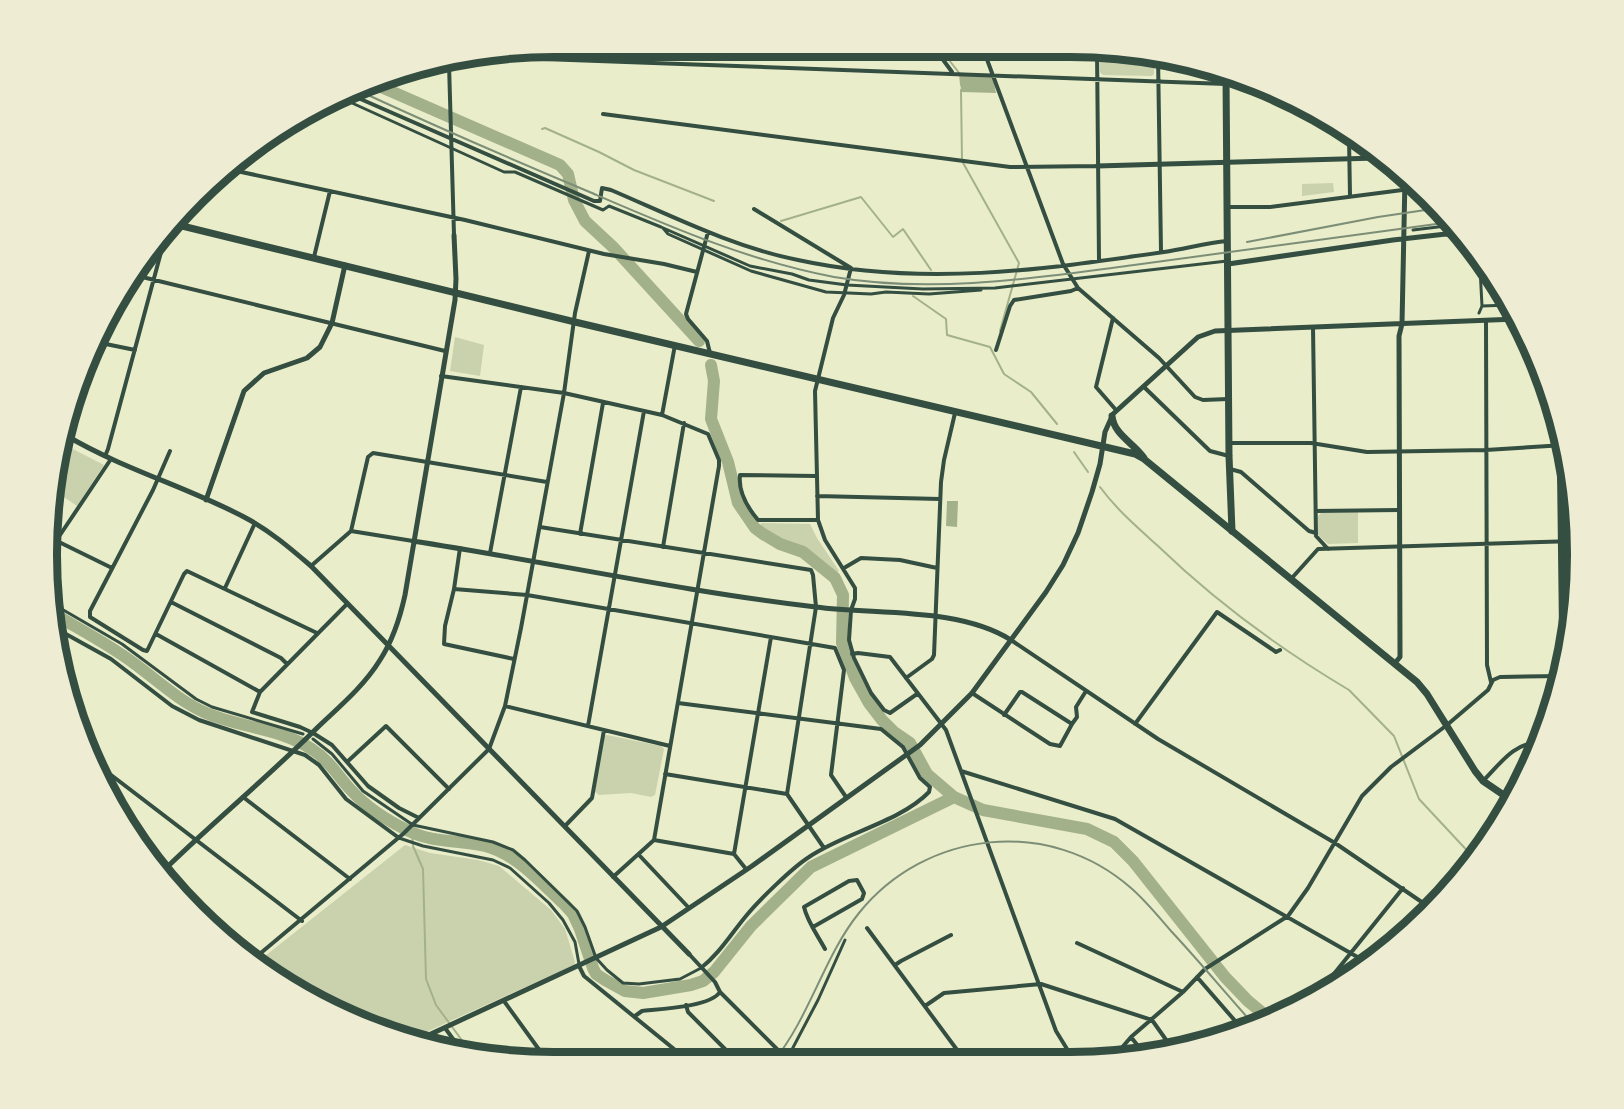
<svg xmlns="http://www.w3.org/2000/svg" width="1624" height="1109" font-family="'Titillium Web',sans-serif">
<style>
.green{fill:#cad2ad}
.water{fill:#a3b18a}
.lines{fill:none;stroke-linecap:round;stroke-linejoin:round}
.stream{stroke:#a3b18a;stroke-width:2}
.river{stroke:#a3b18a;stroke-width:12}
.service{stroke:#344e41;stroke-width:2}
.pedestrian{stroke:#344e41;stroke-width:3}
.minor{stroke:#344e41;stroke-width:4}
.tertiary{stroke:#344e41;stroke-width:5}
.primary{stroke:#344e41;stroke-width:7}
.trunk{stroke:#344e41;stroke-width:7}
.rail{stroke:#7c8e77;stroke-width:2}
.rim{fill:none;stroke:#344e41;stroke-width:8}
</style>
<rect width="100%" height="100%" fill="#e9edc9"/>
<path class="green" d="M747,47L758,61L724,59V47Z
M1100,49L1154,55V74L1152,76L1103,75L1100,72Z
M1333,183L1334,192L1302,196V184Z
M455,337L484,345L480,376L450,371Z
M65,445L104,465L77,506L55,491Z
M1358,512V543L1328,544L1318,535V516L1321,513Z
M761,523L810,524L817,538L839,571L836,573L802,548L760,529Z
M607,735L661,746L664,749L655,795L651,797L631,793L599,795L595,792L604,736Z
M405,845L430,853L478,860L499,866L551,910L565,929L575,962L574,965L413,1038L330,1010L260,960Z"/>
<path class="water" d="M960,74L993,76L996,93L961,92Z
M947,501H958L957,527L946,526Z"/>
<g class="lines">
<path class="stream" d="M938,46L960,74L961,85
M961,90L962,161L1019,263L1000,331
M542,129L545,128L599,152L634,170L714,201
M781,221L861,197L893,237L903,229L931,270
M913,296L946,319L947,335L990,347L1004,374L1031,392L1057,424
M1074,452L1088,472
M1100,487C1117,510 1137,527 1158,546C1216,602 1280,649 1349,690L1394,736L1419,799L1474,858
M412,833L413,846L423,869L426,979L436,1005L472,1054"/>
<path class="river" d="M372,83L560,165L568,174L574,200L585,221L614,248L699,341
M711,365L714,381L711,419L728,462L738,503L755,528L763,534L780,544L803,552L835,578L843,595L842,643L855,678L869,703L882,720L894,732L910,743L927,774L954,797
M54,614C81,630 110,645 135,664C158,681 179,701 206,713C241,728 281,728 313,750C329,760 338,776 350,789C366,807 388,821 409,831C432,843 461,840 485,846C517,854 541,883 565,905L573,914L580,929L593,968L596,974L605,980L625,991L643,993L691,985L703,981L714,972L751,926L811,867L954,797L983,810L1087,829L1114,842L1133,861L1225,977L1248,1001L1271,1020"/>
<path class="service" d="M1483,264L1490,275L1491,294L1496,297H1505"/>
<path class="pedestrian" d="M341,98L504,172H515L603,210L609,206L661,227L750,266L792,274L809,280L847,285L923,289L995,288L1227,261
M663,228L668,234L751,271L826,292L871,294L886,292L929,294L981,290
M1413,230L1446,226L1455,228
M1469,245H1470
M1480,268L1482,306
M1479,313L1482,306L1510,305
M53,604L122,644L196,699L212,707L303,734
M313,739L332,754L363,791L413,825L493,842L513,850L525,860L577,911L585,927L596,958L607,970L623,983L639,984L680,979L701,968
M399,838L423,846L493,860L510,868L549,903L563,920L575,942L579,964
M787,1059L818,1000L845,940"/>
<path class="minor" d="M933,46L952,72
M982,46L1063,264L1078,288L1159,358L1195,397L1203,400L1228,399
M1097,49L1099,260
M1158,55L1161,252
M489,57L1226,84
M449,64L454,235
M349,94L594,201H600L602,188L611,190C672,216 733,247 798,260C922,287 1040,270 1164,252C1185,249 1206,243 1227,241
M603,114L1010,167L1097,166
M1349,138L1350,196
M232,170L465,220L604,254L664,264L697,272
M1228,207H1270L1418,188
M754,209L851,268L844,295L833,318L815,391L818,520L825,540L855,588V599L851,610L849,640L854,658L871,693L884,710L890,713L917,694
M708,232L686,314L688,319L707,341L710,353
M314,257L330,191
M134,275L445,351
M1113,318L1096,387L1116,410
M1486,322L1487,665L1491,682
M1313,327L1316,536L1328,549
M96,342L135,350
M996,350L1010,306L1014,300L1071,291L1078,288
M441,376L564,393L662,415
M1144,387L1210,451L1229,456
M1229,443H1311L1367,452L1486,450L1565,445
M170,451L153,490L90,611V617L143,650L147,651L184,574L187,571L317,633
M105,456L108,449L167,230
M111,459L58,538L59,542L112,568
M1230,469L1241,472L1309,531L1316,533
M816,476L740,475C738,492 747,507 758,520H818
M817,496L940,499
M1316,511L1399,510
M540,527L811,570L813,575L816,607L787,794
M351,531L368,457L373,453L547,482
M580,534L603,403
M663,547L684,423
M460,548L454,589L445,626L444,644L514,659
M490,553L521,387
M311,566L351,531L413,541
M844,568L861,558L900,560L937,568
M1291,579L1318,549L1576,541
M225,588L255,523
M454,589L527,595L835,648L844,670L831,775L846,797
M171,602L281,658L287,664
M347,604L260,692L252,712L300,727L313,733L332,745L368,786L399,808L419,818
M55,628L111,659L172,706L199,720L305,755L319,765L346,799L399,838
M156,634L260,692
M1011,640L1158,739L1335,843L1432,909
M852,654L858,653L890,657L946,730L1056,1031L1075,1062
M906,678L932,659L934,655L941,482L944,460L955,413
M972,693L1050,744L1060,746L1072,724L1022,692H1020L1004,715
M678,703L881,729L903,747L920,778L930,787L929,792C900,822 844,833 809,857C792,868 759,900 746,916C731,934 719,954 701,968
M505,706L670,746
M1072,724L1077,717L1076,707L1086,691
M1135,724L1217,612L1276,652L1280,650
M588,726L644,411
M347,762L386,726L449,789
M98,765L302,921
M961,771L1115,819L1368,963
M665,774L787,794L824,848
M1483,781C1501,763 1513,743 1541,742
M243,797L350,879
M565,826L592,798L604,730
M654,840L734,854L771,637
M734,854L746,869
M639,855L689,908
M613,877L654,840L719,466V460L708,434L662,415L675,345
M813,927L862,899L864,893L857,880L849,881L804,907C807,921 818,936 825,949
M867,928L966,1062
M1077,943L1183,992
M689,954L715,982L720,992
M256,957L403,834L489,749L505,706L521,628L564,393L575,313L589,251
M895,965L901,961L951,935
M579,966L584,976L690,1062
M1197,977L1243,1030
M1317,995L1403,888
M504,1001L548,1062
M686,1005L688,1012L738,1062
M925,1006L944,993L1041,984L1152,1020L1174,1051
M635,1016L642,1011C660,1009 710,1007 720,992L790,1062
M445,1028L464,1054
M1131,1037L1145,1055
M1113,1058L1131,1037L1183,992L1205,969L1288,916L1308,888L1362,796L1391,767L1447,725L1488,690L1493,680L1500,677L1561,676"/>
<path class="tertiary" d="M1226,84L1252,85
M1097,166L1377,158
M1228,264L1393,240L1446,234L1455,237L1470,253L1482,263
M67,436C123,469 187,487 244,517C269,530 290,548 311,566L689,954
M206,500L244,391L264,373L307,358L320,347L332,323L345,265
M413,541C548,562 681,591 816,607C876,615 959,607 1011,640
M1395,663L1400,657V651L1399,336L1402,324L1405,178
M163,871C213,822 268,777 318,727C340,706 364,686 380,660C393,640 400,618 405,595L455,300L456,279L454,235
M418,1040L661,927L752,866L920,745L972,693L1046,592L1063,565L1078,533L1092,492L1100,464L1105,432L1113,414L1198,337L1215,331L1517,319"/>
<path class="primary" d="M1226,76L1229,456L1232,531
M1560,430L1563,670
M1572,499L1573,601"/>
<path class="trunk" d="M174,224L575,322L1135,454L1144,459L1417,682L1427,694L1475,771L1483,781L1511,800
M1112,416C1114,435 1134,443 1144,458"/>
<path class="rail" d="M357,90C435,126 513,160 592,193C671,227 749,261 834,277C933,294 1035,278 1134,265C1240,251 1345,236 1451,222
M1247,242L1378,217L1439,208
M773,1062C810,1017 824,956 859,913C926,830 1049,816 1131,888C1145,900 1158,916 1171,931C1200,962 1227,995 1255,1026"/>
</g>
<path d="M0 0H1624V1109H0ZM554 57H1070A497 497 0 0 1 1567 554V555A497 497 0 0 1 1070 1052H554A497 497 0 0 1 57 555V554A497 497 0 0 1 554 57Z" fill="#eeecd3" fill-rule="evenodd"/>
<path class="rim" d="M554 57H1070A497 497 0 0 1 1567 554V555A497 497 0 0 1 1070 1052H554A497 497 0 0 1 57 555V554A497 497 0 0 1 554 57Z"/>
</svg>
